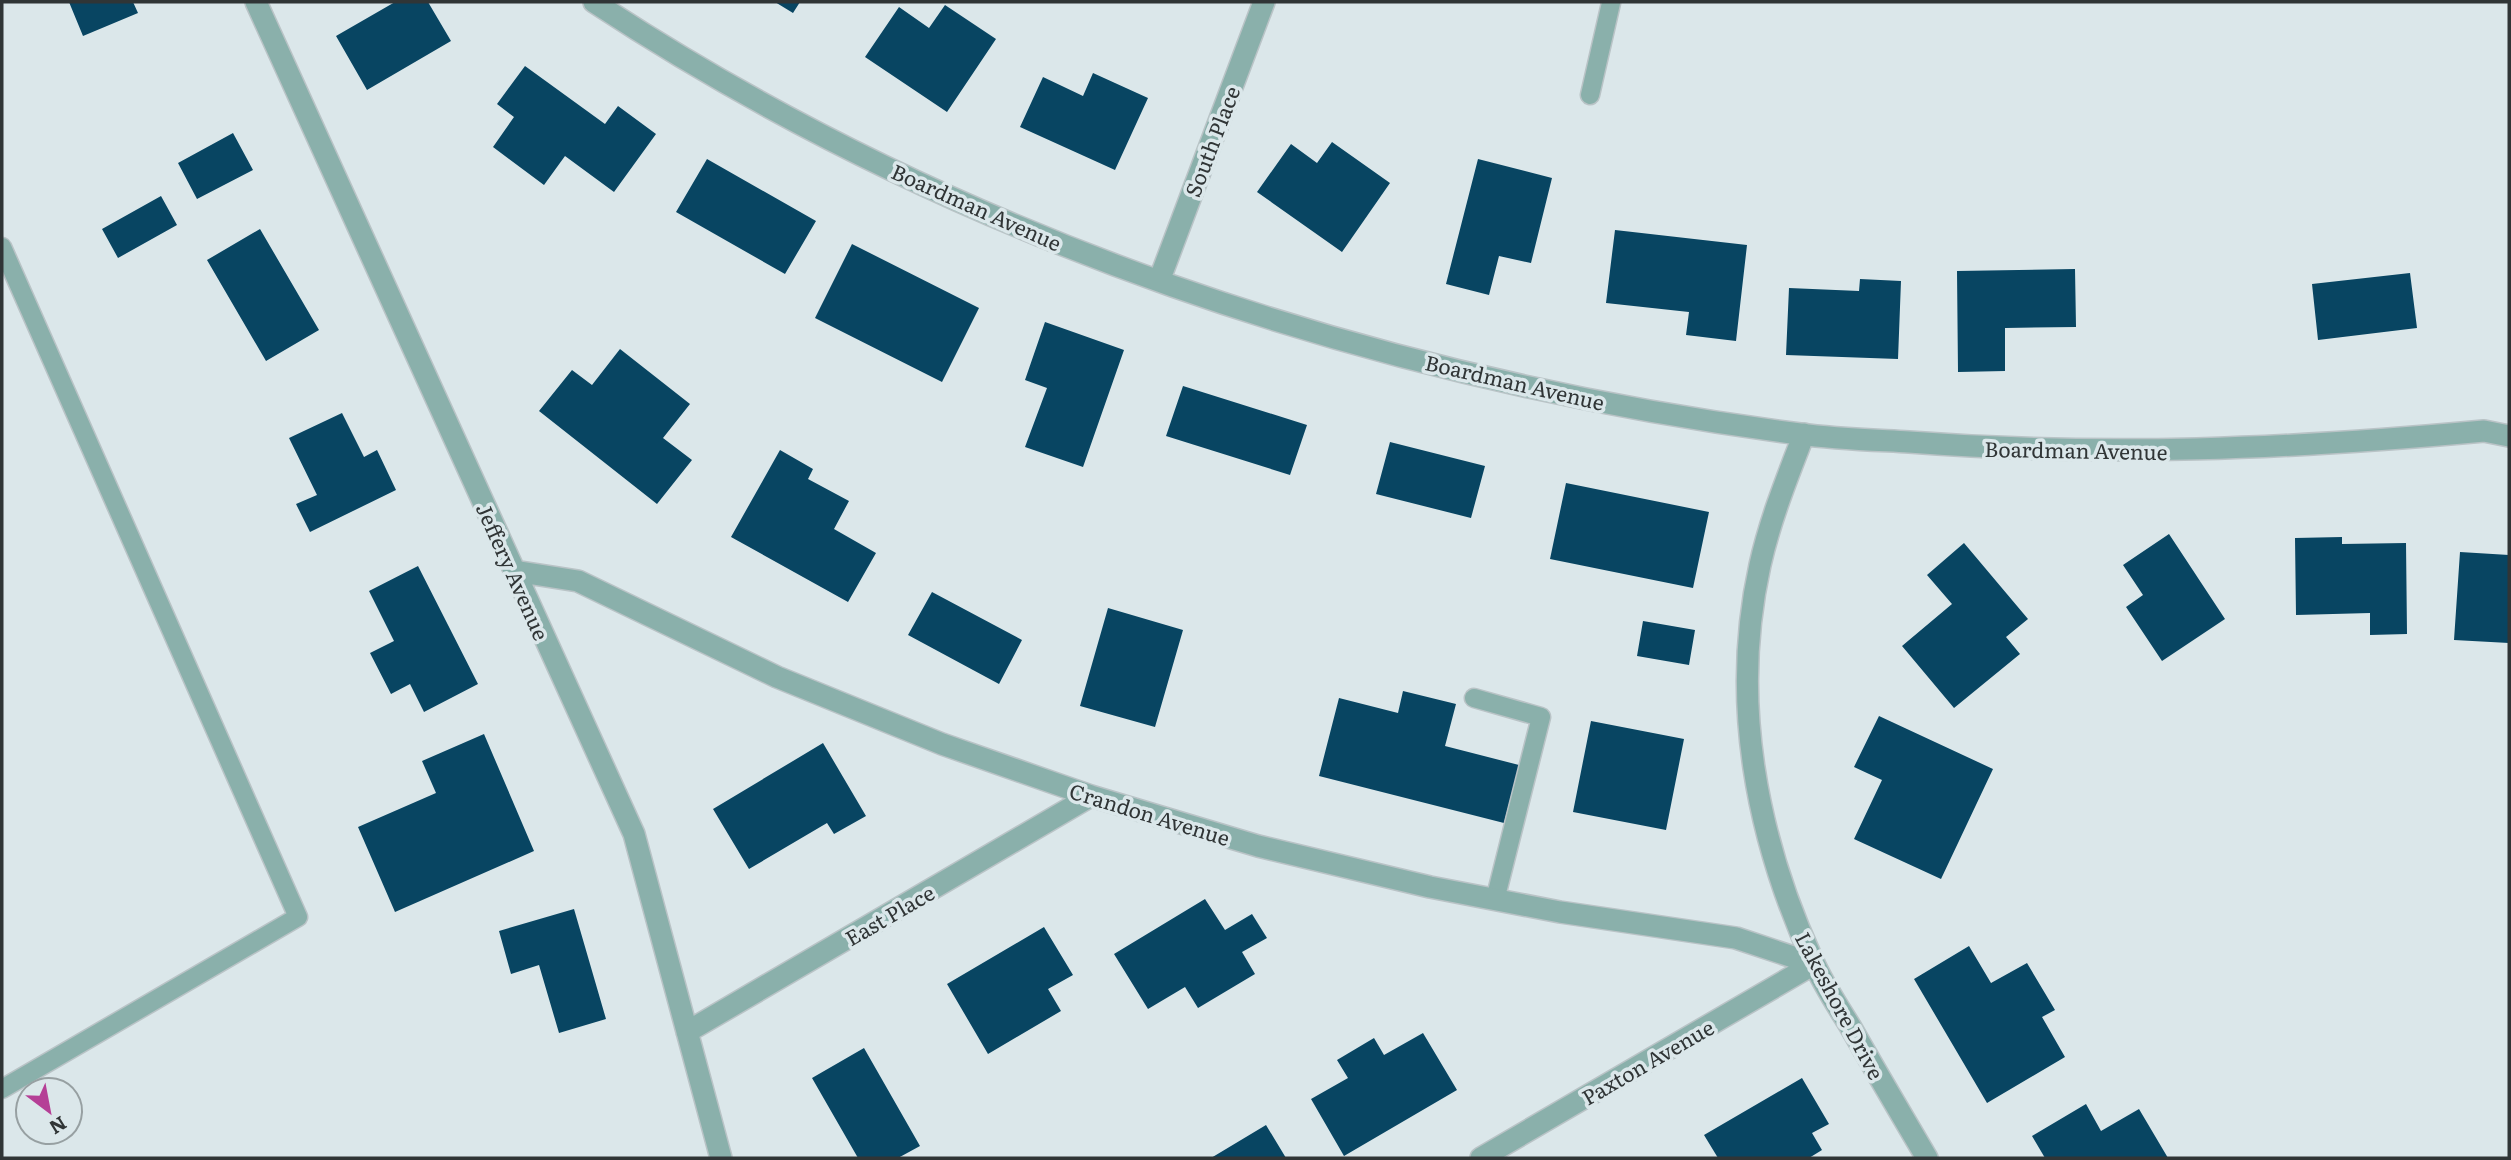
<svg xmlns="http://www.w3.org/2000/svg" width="2511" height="1160" font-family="Literata,serif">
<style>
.building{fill:#084562}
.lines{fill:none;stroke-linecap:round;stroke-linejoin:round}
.lane-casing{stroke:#b9c3c6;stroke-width:21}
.street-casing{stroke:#b9c3c6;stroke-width:24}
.lane{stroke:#8ab0ab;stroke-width:18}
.street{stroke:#8ab0ab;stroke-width:21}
.labels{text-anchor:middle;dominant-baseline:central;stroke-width:7;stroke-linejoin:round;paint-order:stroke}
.street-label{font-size:21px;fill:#303536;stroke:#dbe7ea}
</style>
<rect width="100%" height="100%" fill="#dbe7ea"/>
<path class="building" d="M69,2H133L138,13L83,36Z
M395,2H428L451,41L367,90L336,36Z
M775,2H800L793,13Z
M945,5L996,39L947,112L865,57L899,7L929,28Z
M525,66L605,124L618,106L656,134L614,192L565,156L544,185L493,147L514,117L497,104Z
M1093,73L1148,98L1115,170L1020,127L1043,77L1083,96Z
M233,133L253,170L197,199L178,163Z
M1332,142L1390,183L1342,252L1257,192L1291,144L1317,163Z
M707,159L816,221L785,274L676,212Z
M1478,159L1552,178L1531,263L1499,256L1489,295L1446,284Z
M161,196L177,225L118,258L102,229Z
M260,229L319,330L266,361L207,260Z
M1615,230L1747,245L1736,341L1686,335L1689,312L1606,303Z
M852,244L979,308L942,382L815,318Z
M2075,269L2076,327L2005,328V371L1958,372L1957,271Z
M2410,273L2417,328L2318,340L2312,284Z
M1860,279L1901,281L1898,359L1786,355L1789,288L1859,291Z
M1045,322L1124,350L1083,467L1025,447L1047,388L1025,380Z
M620,349L690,404L663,438L692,460L657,504L539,411L572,370L592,385Z
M1183,386L1307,425L1290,475L1166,436Z
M342,413L364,457L377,450L396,490L310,532L296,504L317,495L289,438Z
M1390,442L1485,466L1471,518L1376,494Z
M780,450L813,469L808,479L849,501L834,529L876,553L848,602L731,537Z
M1566,483L1709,512L1693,588L1550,559Z
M2169,534L2225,619L2162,661L2126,607L2143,595L2123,565Z
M2342,537V544L2406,543L2407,634L2370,635V613L2296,615L2295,538Z
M1964,543L2028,619L2006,637L2020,654L1954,708L1902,646L1952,604L1927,575Z
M2460,552L2509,555V643L2454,640Z
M418,566L478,684L424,712L410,684L391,694L370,653L394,641L369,591Z
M932,592L1022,640L999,684L908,635Z
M1108,608L1183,630L1155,727L1080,706Z
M1643,621L1695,630L1689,665L1637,656Z
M1403,691L1456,704L1445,746L1519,765L1504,823L1319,776L1339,698L1398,713Z
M1879,716L1993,769L1941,879L1854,839L1882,780L1854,767Z
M1591,721L1684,739L1666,830L1573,812Z
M484,734L534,851L395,912L358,827L436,793L422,761Z
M823,743L866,816L834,834L827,823L749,869L713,809Z
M1205,899L1225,930L1252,914L1267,938L1242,952L1255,974L1198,1008L1185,987L1148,1009L1114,954Z
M574,909L606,1019L559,1033L539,965L511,974L499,931Z
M1044,927L1073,975L1048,989L1061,1011L988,1054L947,984Z
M1969,946L1991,983L2027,963L2055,1010L2042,1017L2065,1057L1987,1103L1914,979Z
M1423,1033L1457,1090L1344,1156L1311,1099L1348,1078L1337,1060L1374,1038L1384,1055Z
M864,1048L920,1146L898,1158H858L812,1078Z
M1802,1078L1829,1124L1812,1133L1822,1150L1809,1158H1718L1704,1135Z
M2086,1104L2101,1131L2139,1109L2168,1158H2045L2032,1136Z
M1266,1125L1286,1158H1211Z"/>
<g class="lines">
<defs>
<path id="lane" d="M1590,95L1611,3
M2,247L298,917L2,1089
M1474,698L1541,717L1495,900"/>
<path id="street" d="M256,2L634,834L721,1158
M594,2C953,238 1375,379 1800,434C1836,439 1873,440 1909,442C2106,457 2288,449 2484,431L2509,436
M1159,281L1264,2
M1804,434C1787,478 1770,520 1760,565C1730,700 1756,837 1813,961C1823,984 1837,1005 1850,1026C1875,1070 1901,1114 1927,1158
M514,571L578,581L777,677L942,744L1091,796L1258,846L1430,887L1560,912L1736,938L1814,964
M687,1032L1091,796
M1481,1158L1814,964"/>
</defs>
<use href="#lane" class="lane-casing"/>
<use href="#street" class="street-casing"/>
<use href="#lane" class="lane"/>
<use href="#street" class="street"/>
</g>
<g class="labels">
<g class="street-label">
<text transform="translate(1211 141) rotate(-69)">South Place</text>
<text transform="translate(977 206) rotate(24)">Boardman Avenue</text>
<text transform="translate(1515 381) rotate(13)">Boardman Avenue</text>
<text transform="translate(2076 449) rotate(1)">Boardman Avenue</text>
<text transform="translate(514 571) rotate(66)">Jeffery Avenue</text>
<text transform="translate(1150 813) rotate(17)">Crandon Avenue</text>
<text transform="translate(889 914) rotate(-30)">East Place</text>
<text transform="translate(1841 1005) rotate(62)">Lakeshore Drive</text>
<text transform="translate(1647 1061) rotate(-30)">Paxton Avenue</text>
</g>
</g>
<rect width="2511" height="1160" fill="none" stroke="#303536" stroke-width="7"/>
<g transform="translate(49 1111) rotate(148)"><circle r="33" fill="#dbe7ea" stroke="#97a0a2" stroke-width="2"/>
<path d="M0-5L12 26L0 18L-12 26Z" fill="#b53f96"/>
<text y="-10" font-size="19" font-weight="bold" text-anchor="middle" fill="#303536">N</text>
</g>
</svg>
